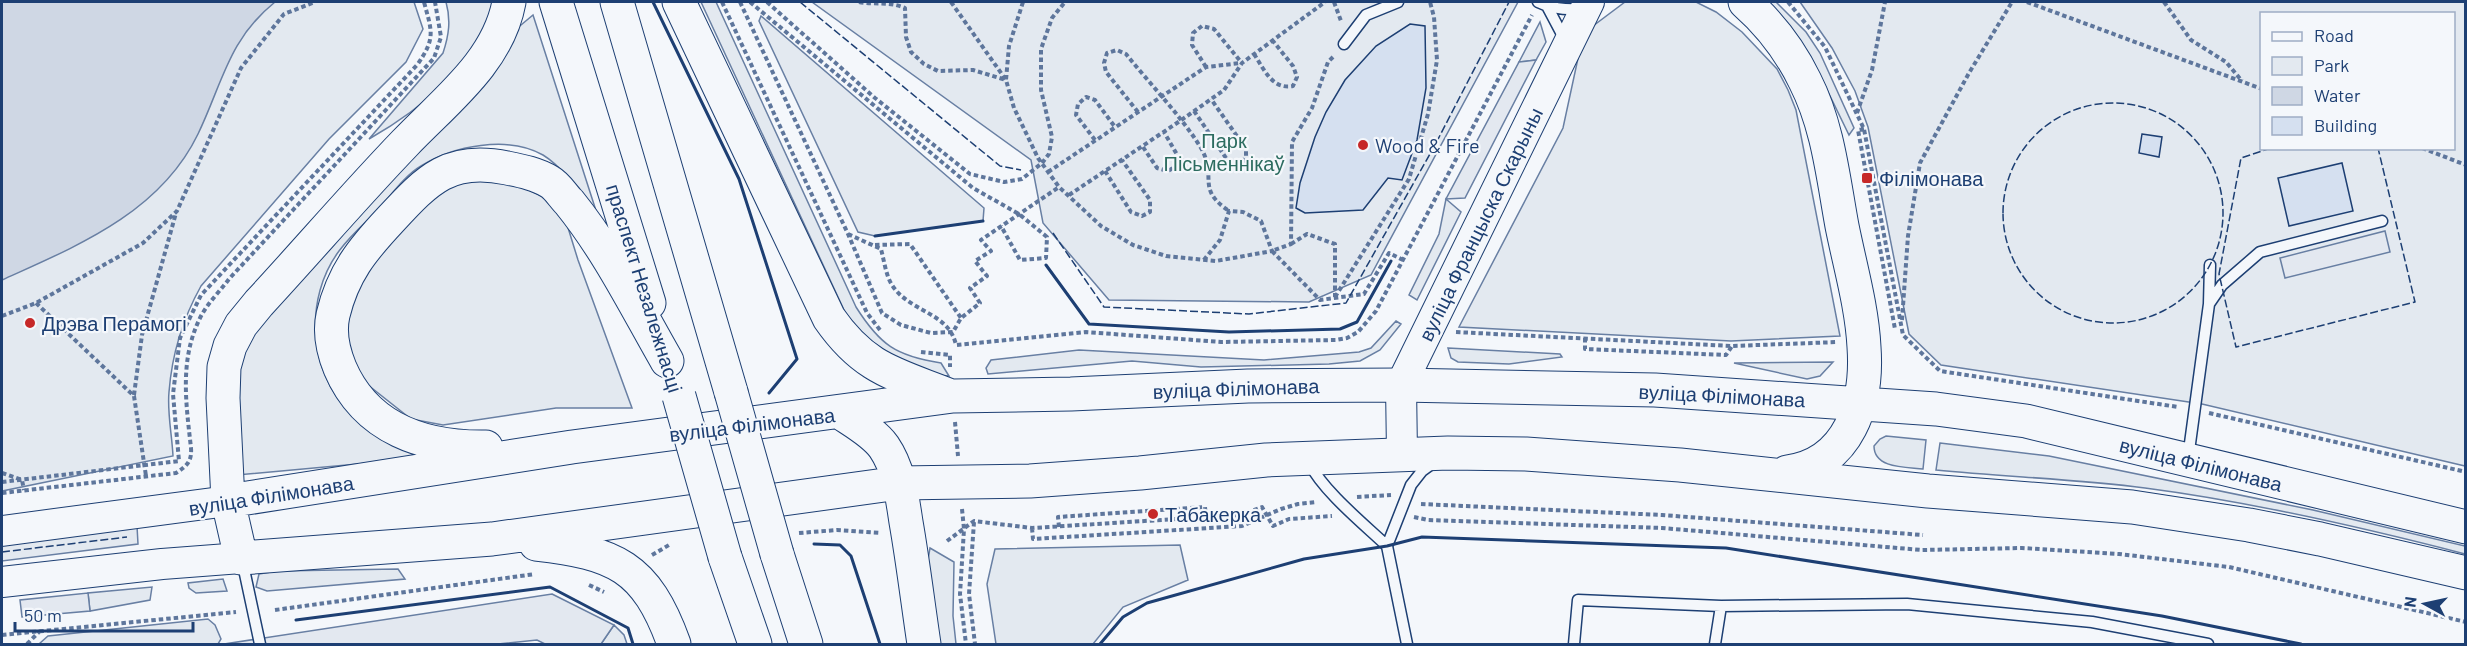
<svg xmlns="http://www.w3.org/2000/svg" width="2467" height="646" font-family="Barlow,sans-serif">
<style>
.green{fill:#e3e9f0;stroke:#687fa3;stroke-width:1.5;fill-rule:evenodd}
.parking{fill:#e3e8f0;stroke:#687fa3;stroke-width:1.5}
.water{fill:#cfd7e4;stroke:#687fa3;stroke-width:1.5}
.building{fill:#d5e0f0;stroke:#1d3f73;stroke-width:1.5}
.lines{fill:none;stroke-linecap:round;stroke-linejoin:round}
.lane-casing{stroke:#1d3f73;stroke-width:13}
.secondary-casing{stroke:#1d3f73;stroke-width:32}
.primary-casing{stroke:#1d3f73;stroke-width:35}
.path{stroke:#5e769c;stroke-width:4;stroke-dasharray:4.5 3;stroke-linecap:butt}
.lane{stroke:#f4f7fb;stroke-width:10}
.secondary{stroke:#f4f7fb;stroke-width:30}
.primary{stroke:#f4f7fb;stroke-width:33}
.primary-bridge-casing{stroke:#1d3f73;stroke-width:35;stroke-linecap:butt}
.primary-bridge{stroke:#f4f7fb;stroke-width:33}
.fence{stroke:#1d3f73;stroke-width:1.5;stroke-dasharray:8 3;stroke-linecap:butt}
.wall{stroke:#1d3f73;stroke-width:3}
.poi-dot{fill:#c62828;stroke:#f4f7fb;stroke-width:2}
.labels{text-anchor:middle;dominant-baseline:central;stroke-width:4.5;stroke-linejoin:round;paint-order:stroke}
.park-label{font-size:20px;fill:#2c6c60;stroke:#f4f7fb}
.poi-label{font-size:20px;fill:#1d3f73;stroke:#f4f7fb;text-anchor:start}
.street-label{font-size:20px;fill:#1d3f73;stroke:#f4f7fb}
</style>
<rect width="100%" height="100%" fill="#f4f7fb"/>
<path class="green" d="M2,2H414L423,29L406,62L329,139L201,286C182,320 172,353 169,392C167,412 172,435 173,456L2,491Z
M446,2H494C485,59 417,112 369,139L443,53C449,35 451,20 446,2Z
M701,2H716L856,307C880,345 896,356 941,363L949,376L914,374L851,325Z
M812,2H1518L1371,275L1309,302L1109,300L1043,223L1031,160Z
M1625,2H1696L1716,12L1742,32L1777,69L1788,90L1796,110L1840,336L1731,341L1459,327L1563,128L1580,49L1593,26Z
M1763,2H1776L1806,32L1820,53L1854,128L1849,135L1813,61Z
M1800,2H2465V466L2202,404L1941,365L1909,334L1868,127L1855,91L1832,48ZM2262,14H2454V148H2262Z
M533,15L599,220C583,199 566,169 543,155C508,135 453,146 421,166C404,176 390,197 377,211C364,224 350,236 339,251C304,298 308,371 350,413C370,434 398,445 423,458L237,475L234,354L515,30Z
M761,16L984,208L983,221L875,236L858,232L759,21Z
M1540,22L1546,42L1536,60L1519,62Z
M503,178L546,198L565,218L578,260L632,408H556L443,425L411,419L368,385L353,366L343,325L351,288L436,192L452,182Z
M1446,199L1461,212L1417,300L1409,295L1439,234Z
M1396,321L1401,324L1380,350L1360,361L1329,364L1201,367L1132,361L988,374L986,368L991,360L1079,350L1264,360L1359,352L1371,348Z
M1448,348L1560,354L1562,357L1509,364L1458,362L1451,358Z
M1833,362L1820,376L1807,379L1734,363Z
M1886,436L1926,440L1923,469C1907,467 1874,469 1874,446L1880,439Z
M1940,443L2049,456L2313,510L2465,546V554C2361,527 2252,502 2145,488C2076,479 2006,477 1936,470Z
M137,526L138,544L2,561V544Z
M1180,545L1188,580L1123,607L1093,644H996L987,584L995,549Z
M930,548L954,562L953,616L956,644H936L928,560Z
M398,569L405,579L267,591L256,587L259,574L277,571Z
M223,579L227,591L196,593L189,588L188,583Z
M152,587L150,600L90,611L88,593Z
M208,619L215,625L221,639L218,644H39L48,636Z
M614,625L624,635L627,644H601Z"/>
<path class="parking" d="M1536,60L1465,198L1446,199L1519,62Z
M2385,231L2390,252L2285,278L2280,258Z
M88,593L90,611L22,617L20,600Z
M552,594L614,625L601,644H545L537,640L498,644H224Z"/>
<path class="water" d="M2,2H275C228,40 223,82 198,134C160,213 77,246 2,280Z"/>
<path class="building" d="M1410,24L1425,26L1426,88L1417,140L1402,180L1388,178L1363,210L1305,213L1296,208L1300,183L1315,137L1326,112L1345,80L1376,46Z
M2142,134L2162,137L2159,157L2139,153Z
M2342,163L2353,211L2289,226L2278,178Z"/>
<g class="lines">
<defs>
<path id="lane" d="M1538,2C1552,9 1566,10 1581,9
M1547,6L1565,40
M1344,44L1366,15L1398,2
M2209,304L2222,285L2260,252L2382,221
M2188,458L2209,304L2210,265
M1310,464C1323,491 1365,525 1387,546
M242,560L260,644
M1407,644L1387,546L1411,485L1422,471L1433,463
M1574,644L1578,600L1721,606L1907,604L2092,622L2208,644
M1715,644L1721,606"/>
<path id="secondary" d="M1402,454L1401,385L1589,2
M2,531L228,501
M2,582L162,564L241,558"/>
<path id="primary" d="M509,2C498,62 445,101 405,143C355,195 308,250 259,303L241,325L230,346L224,367L223,398L228,501L241,558L492,539L899,483L1030,481L1140,473L1266,460L1448,453L1526,454L1680,465L1928,491L2132,507L2249,525L2320,539L2466,573
M556,2L649,303
M617,2L731,392
M679,2L829,318C865,370 896,374 951,396
M1745,2C1770,24 1790,50 1805,81C1828,126 1833,177 1842,226C1850,266 1862,307 1864,347C1868,403 1849,464 1787,472
M841,413C856,423 874,433 884,447C899,469 902,496 906,522C913,562 918,604 924,644
M486,447C424,448 366,429 340,368C333,351 329,333 333,315C343,273 362,250 391,219C428,179 450,156 507,168C522,171 537,174 550,182C557,186 563,196 569,202C608,250 636,307 667,361
M228,501L572,447L953,396L1071,394L1248,386L1401,385L1655,390L1936,409L2026,421L2466,527
M536,544C615,553 646,566 674,644
M777,554L806,644
M725,557L755,644"/>
</defs>
<use href="#lane" class="lane-casing"/>
<use href="#secondary" class="secondary-casing"/>
<use href="#primary" class="primary-casing"/>
<path class="path" d="M722,2L867,313L880,330
M740,2L848,234L882,313L901,325L931,333L953,332L961,318L980,303L970,288L987,276L975,261L991,251L981,240L1059,187
M750,2L973,188L1019,214L1047,237L1046,258L1020,260L1001,226
M767,2L875,98L970,174L1004,182L1022,179L1042,163L1049,154L1052,137L1041,90V49L1052,18L1065,2
M859,2C875,5 889,1 905,8L906,37L911,52L924,64L938,71L973,70L1006,80L1009,46L1023,2
M951,2L1006,80L1014,108L1038,158L1059,187L1101,226L1133,245L1166,256L1216,261L1272,251L1261,221L1243,212L1229,211L1220,240L1203,261
M1334,2L1341,21
M1788,2L1825,47L1864,129L1903,335L1940,371L2178,407
M2027,2L2262,89
M2164,2L2191,40L2226,62L2242,81
M1254,54C1264,69 1272,90 1293,86L1297,77L1293,66L1273,41
M1333,57L1328,62L1312,108L1292,142L1291,244L1272,251L1320,300L1364,294L1389,253L1403,260
M1206,67L1192,45L1193,33L1202,26L1214,29L1241,62
M1194,111L1228,161L1243,162L1246,156V149L1211,99
M1138,112L1106,72L1104,63L1107,53L1117,50L1126,54C1150,84 1182,117 1201,148C1218,178 1195,188 1229,211
M1857,113L1872,70L1885,2
M1864,129L1858,130L1895,329
M1095,140L1076,115L1078,104L1086,97L1095,100L1115,127
M1143,147L1157,168L1168,171L1175,167L1179,158L1164,132
M2422,148L2466,165
M1105,171L1131,212L1142,216L1150,212V200L1122,160
M1048,172L1206,67L1241,63
M1069,195L1180,121L1224,90L1242,63L1325,2
M848,234L881,249C884,260 886,276 892,285C909,312 949,312 956,345L1086,332L1221,342L1336,340L1347,338L1358,332L1376,311L1532,15
M1291,244L1307,234L1335,244V297
M875,245L910,244L961,318
M1335,297L1409,179L1428,114L1437,60L1434,17L1430,2
M36,303L134,396L146,476
M2,316L36,303L143,243L177,211L241,68L284,14L315,2
M1902,320L1908,236L1920,163L1969,73L2012,2
M1456,332L1732,346L1838,342
M1585,338V349L1726,355L1732,346
M921,352L950,355V367
M134,395L142,335L176,213
M2209,413L2466,472
M955,422L958,456
M2,473L22,480L24,490
M2,482L179,461L173,394L180,338L201,295L417,65C436,38 432,32 424,2
M2,493L176,473C187,466 192,461 191,448C186,403 179,359 201,316C208,303 220,291 229,279L434,58L441,37L435,2
M1357,497L1391,495
M1421,504L1662,515L1923,535
M962,509L964,529L960,594L966,644
M1414,517L1428,520L1662,528L1922,550L2022,548L2119,554L2229,567L2466,622
M974,522L969,594L975,644
M1059,527L1058,517L1205,507L1206,517
M1032,528L1033,539L1242,526L1281,509L1298,504L1317,502
M799,533L837,530L881,533
M947,541L974,521L1032,528L1241,515L1262,507L1273,526L1289,519L1332,516
M652,555L669,545
M589,585L604,592
M275,610L535,574
M2,635L236,612
M27,644L40,631"/>
<use href="#lane" class="lane"/>
<use href="#secondary" class="secondary"/>
<use href="#primary" class="primary"/>
<defs>
<path id="primary-bridge" d="M731,392L777,554
M679,396L725,557"/>
</defs>
<use href="#primary-bridge" class="primary-bridge-casing"/>
<use href="#primary-bridge" class="primary-bridge"/>
<path class="fence" d="M800,2L1000,166L1021,170
M2003 213a110 110 0 1 1 220 0a110 110 0 1 1-220 0Z
M2271,148L2241,158L2219,274L2236,347L2415,302L2378,148
M1053,233L1104,307L1249,314L1346,303L1435,145L1509,2
M2,552L127,537"/>
<path class="wall" d="M653,2L739,179L797,359L769,393
M875,236L983,221
M1046,265L1089,324L1229,332L1340,329L1357,322L1391,261
M814,544L840,545L851,556L880,644
M296,620L550,587L628,628L633,644
M1100,644L1123,617L1147,603L1304,559L1387,546L1422,537L1726,548L2162,616L2301,644"/>
</g>
<g class="poi-dot">
<circle cx="1363" cy="145" r="6"/>
<rect x="1861" y="172" width="12" height="12" rx="3"/>
<circle cx="30" cy="323" r="6"/>
<circle cx="1153" cy="514" r="6"/>
</g>
<g class="labels">
<g class="park-label">
<text x="1224" y="140">Парк<tspan x="1224" dy="23">Пісьменнікаў</tspan></text>
</g>
<g class="poi-label">
<text x="1375" y="145">Wood &amp; Fire</text>
<text x="1879" y="178">Філімонава</text>
<text x="42" y="323">Дрэва Перамогі</text>
<text x="1165" y="514">Табакерка</text>
</g>
<g class="street-label">
<text transform="translate(1480 224) rotate(-64)">вуліца Францыска Скарыны</text>
<text transform="translate(645 288) rotate(73)">праспект Незалежнасці</text>
<text transform="translate(1236 388) rotate(-2)">вуліца Філімонава</text>
<text transform="translate(1722 395) rotate(3)">вуліца Філімонава</text>
<text transform="translate(752 424) rotate(-7)">вуліца Філімонава</text>
<text transform="translate(2201 464) rotate(14)">вуліца Філімонава</text>
<text transform="translate(271 495) rotate(-9)">вуліца Філімонава</text>
</g>
</g>
<rect width="2467" height="646" fill="none" stroke="#1d3f73" stroke-width="6"/>
<rect x="2260" y="12" width="195" height="138" fill="#f4f7fb" stroke="#9eadc5" stroke-width="1.5"/>
<rect x="2272" y="32" width="30" height="9" fill="#f4f7fb" stroke="#9eadc5" stroke-width="1.5"/>
<text x="2314" y="42" font-size="18" fill="#1d3f73">Road</text>
<rect x="2272" y="57" width="30" height="18" fill="#e3e9f0" stroke="#9eadc5" stroke-width="1.5"/>
<text x="2314" y="72" font-size="18" fill="#1d3f73">Park</text>
<rect x="2272" y="87" width="30" height="18" fill="#cfd7e4" stroke="#9eadc5" stroke-width="1.5"/>
<text x="2314" y="102" font-size="18" fill="#1d3f73">Water</text>
<rect x="2272" y="117" width="30" height="18" fill="#d5e0f0" stroke="#9eadc5" stroke-width="1.5"/>
<text x="2314" y="132" font-size="18" fill="#1d3f73">Building</text>
<g transform="translate(2425 604) rotate(278)" stroke="#f4f7fb" stroke-width="4.5" paint-order="stroke">
<path d="M0-4.5L10 22L0 15L-10 22Z" fill="#1d3f73"/>
<text y="-9" font-size="16" font-weight="bold" text-anchor="middle" fill="#1d3f73">N</text>
</g>
<path d="M15 622v9h178v-9" fill="none" stroke="#1d3f73" stroke-width="3"/>
<text x="24" y="622" font-size="18" fill="#1d3f73" stroke="#f4f7fb" stroke-width="4.5" paint-order="stroke">50 m</text>
</svg>
